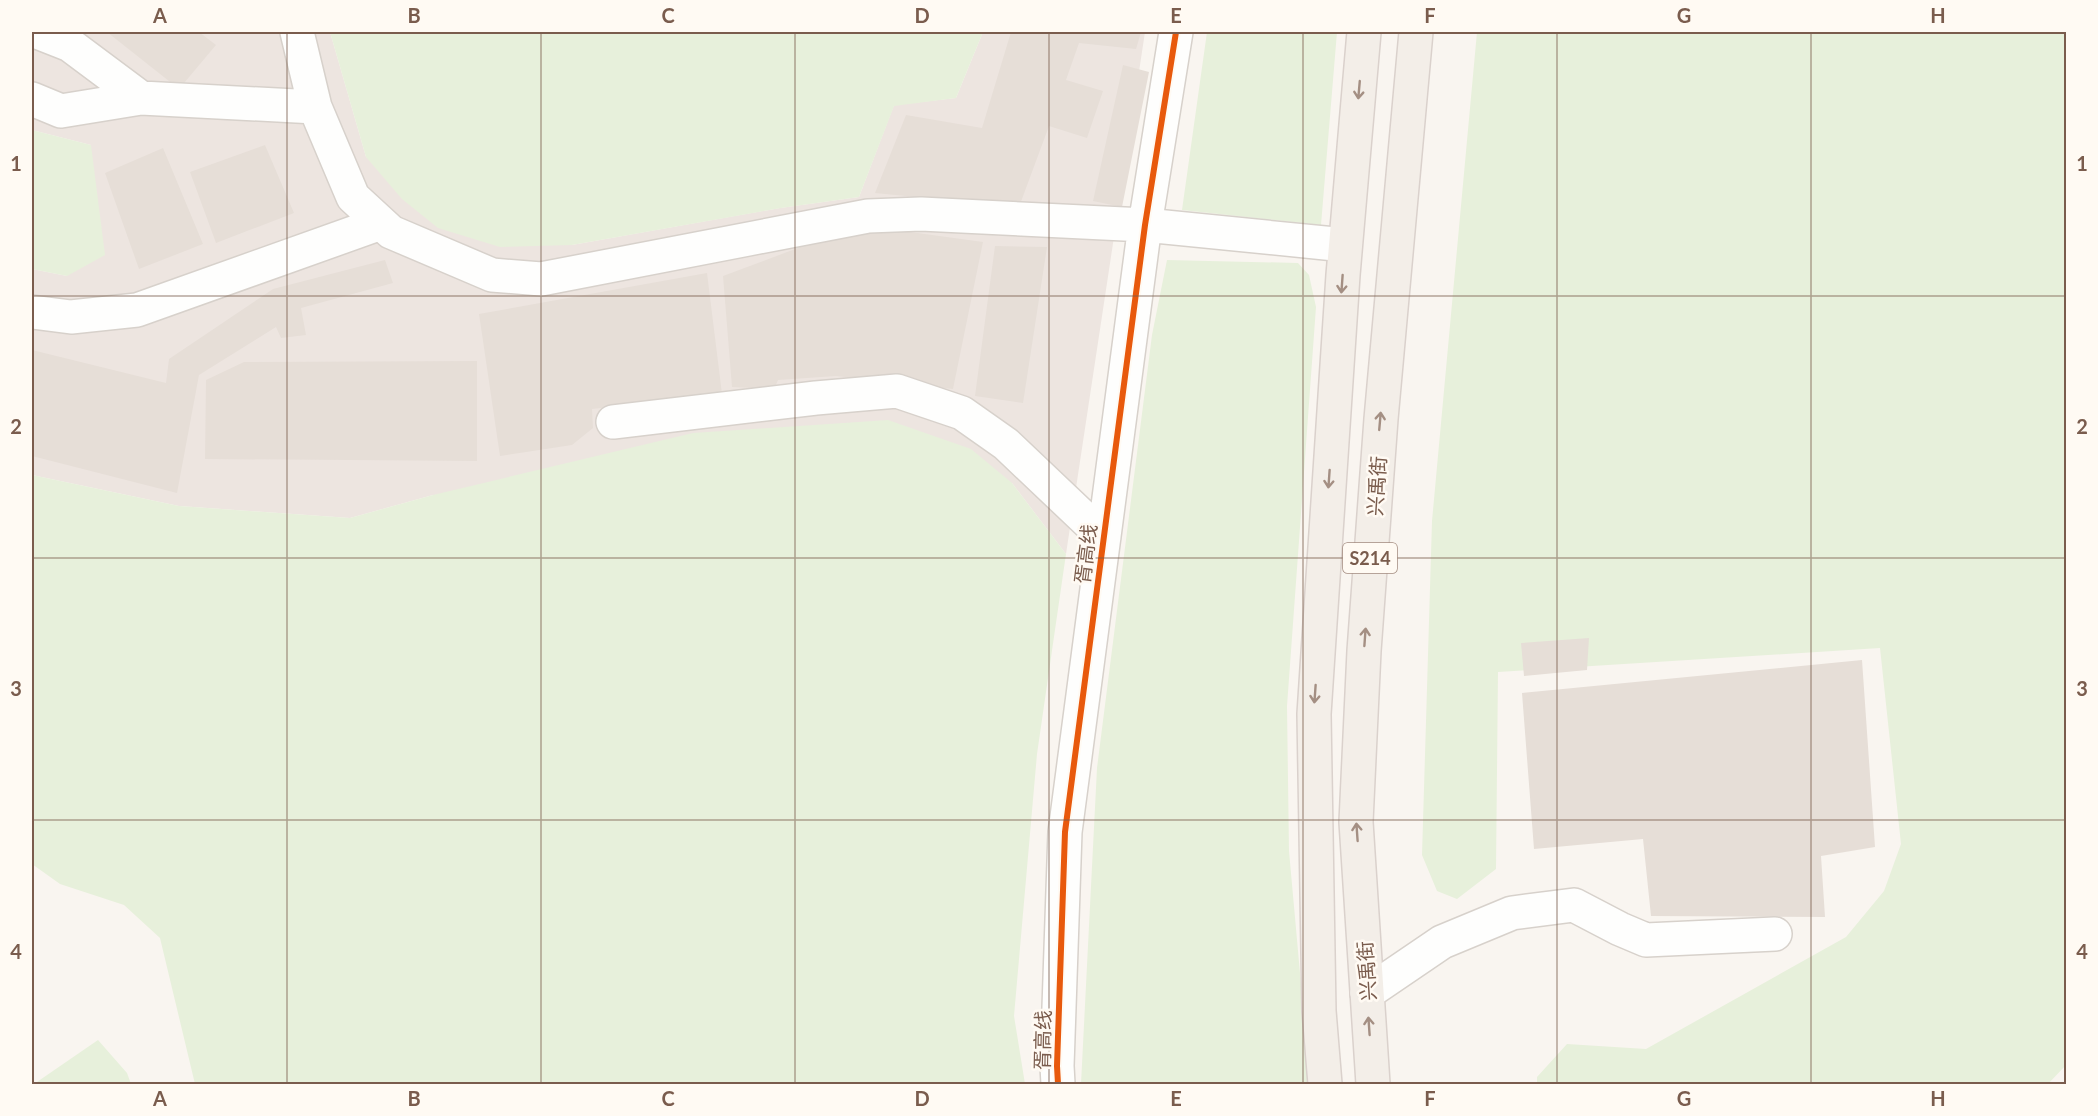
<svg xmlns="http://www.w3.org/2000/svg" width="2098" height="1116" font-family="Lato,'Noto Sans SC',sans-serif">
<style>
.industrial{fill:#ede5e0}
.green{fill:#e7f0db}
.building{fill:#e6ded7}
.lines{fill:none;stroke-linecap:round;stroke-linejoin:round}
.minor-casing{stroke:#d7d1cb;stroke-width:36}
.major-casing{stroke:#dad1cc;stroke-width:36}
.minor{stroke:#fefefd;stroke-width:33}
.major{stroke:#f3eee8;stroke-width:33}
.cycleway-casing{stroke:#fffaf3;stroke-width:10}
.cycleway{stroke:#e8590c;stroke-width:6}
.oneway{stroke:#a48f83}
.grid{fill:none;stroke:#7a5c4d;stroke-width:1.5;stroke-opacity:0.55}
.labels{text-anchor:middle;dominant-baseline:central;stroke-width:5;stroke-linejoin:round;paint-order:stroke}
.shield{fill:#fffaf3;stroke:#a28b7f;stroke-width:1.5}
.shield-label{font-size:18px;font-weight:bold;fill:#7a5c4d}
.street-label{font-size:20px;fill:#7a5c4d;stroke:#fffaf3}
.neatline{fill:none;stroke:#7a5c4d;stroke-width:2}
.grid-label{font-size:20px;text-anchor:middle;font-weight:bold;fill:#7a5c4d}
</style>
<rect width="100%" height="100%" fill="#f9f5f0"/>
<path class="industrial" d="M32,32H330L366,157L572,245L780,208L859,197L894,105L956,98L983,32H1145L1066,554L1012,483L433,495L350,518L179,506L32,475V269L67,276L91,145L32,130Z"/>
<path class="green" d="M330,32H983L956,98L894,106L859,197L781,208L572,245L500,247L438,228L402,199L366,157Z
M1207,32H1337L1321,225L1182,210Z
M1477,32H2066V1065L2048,1084H1537V1077L1567,1044L1646,1049L1846,937L1884,891L1901,844L1880,648L1498,672L1496,869L1457,899L1437,891L1422,855L1432,521Z
M32,130L91,145L105,255L67,276L32,269Z
M1167,260L1298,263L1309,275L1316,307L1287,706L1289,851L1310,1084H1081L1097,768L1152,335Z
M888,420L971,449L1012,483L1066,554L1037,754L1014,1016L1025,1084H195L160,938L124,905L60,884L32,864V475L179,506L350,518L433,495L693,433Z
M98,1040L127,1073L131,1084H34Z"/>
<path class="building" d="M107,32H199L216,45L179,89Z
M1011,32H1141L1136,49L1079,43L1066,80L1103,91L1087,138L1049,126L1019,207L875,193L906,115L982,128Z
M1123,65L1149,72L1122,207L1093,201Z
M265,145L294,213L216,243L190,172Z
M163,148L203,244L139,269L105,173Z
M881,228L983,242L953,389L836,376L778,380L774,389L732,387L723,276L822,239Z
M995,246L1047,247L1023,403L975,396Z
M385,260L393,283L301,308L306,335L281,338L276,327L199,375L177,493L32,456V350L166,383L169,359L273,289Z
M707,273L722,394L592,409L593,428L572,445L500,456L479,314Z
M477,361V461L205,459L206,380L244,362Z
M1589,638L1587,670L1524,676L1521,643Z
M1862,660L1875,847L1821,856L1825,917L1651,916L1643,839L1534,849L1522,693Z"/>
<g class="lines">
<defs>
<path id="minor" d="M37,32L70,45L141,98
M297,32L315,107L353,197L391,232L492,275L541,279L868,216L921,214L1145,225L1345,245
M32,99L61,111L141,98L315,107
M32,312L71,317L137,310L381,223
M613,422L816,398L897,391L962,413L1006,444L1104,537
M1367,993L1442,942L1512,913L1574,905L1620,929L1646,940L1775,934
M1058,1084L1057,1066L1065,832L1145,225L1176,32"/>
<path id="major" d="M1325,1084L1319,1011L1314,714L1343,275L1364,32
M1373,1084L1356,822L1364,651L1381,419L1416,32"/>
</defs>
<use href="#minor" class="minor-casing"/>
<use href="#major" class="major-casing"/>
<use href="#minor" class="minor"/>
<use href="#major" class="major"/>
<defs>
<path id="cycleway" d="M1058,1084L1057,1066L1065,832L1145,225L1176,32"/>
</defs>
<use href="#cycleway" class="cycleway-casing"/>
<use href="#cycleway" class="cycleway"/>
</g>
<defs><path id="oneway-shaft" d="M-6 0H5M1.5-3L5.5 0L1.5 3" fill="none" stroke-width="1.6" stroke-linecap="round" stroke-linejoin="round" transform="scale(1.5)"/></defs>
<g class="oneway">
<use href="#oneway-shaft" transform="translate(1359 90) rotate(95)"/>
<use href="#oneway-shaft" transform="translate(1342 284) rotate(94)"/>
<use href="#oneway-shaft" transform="translate(1380 421) rotate(-85)"/>
<use href="#oneway-shaft" transform="translate(1329 479) rotate(94)"/>
<use href="#oneway-shaft" transform="translate(1365 637) rotate(-86)"/>
<use href="#oneway-shaft" transform="translate(1315 694) rotate(94)"/>
<use href="#oneway-shaft" transform="translate(1357 832) rotate(-94)"/>
<use href="#oneway-shaft" transform="translate(1369 1026) rotate(-94)"/>
</g>
<path class="grid" d="M287,32V1084M541,32V1084M795,32V1084M1049,32V1084M1303,32V1084M1557,32V1084M1811,32V1084M32,296H2066M32,558H2066M32,820H2066"/>
<g class="labels">
<rect class="shield" x="1343" y="543" width="54" height="30" rx="4.5"/>
<g class="shield-label">
<text x="1370" y="558">S214</text>
</g>
<g class="street-label">
<text transform="translate(1376 486) rotate(-86)">兴禹街</text>
<text transform="translate(1085 554) rotate(-83)">胥高线</text>
<text transform="translate(1366 971) rotate(-94)">兴禹街</text>
<text transform="translate(1042 1040) rotate(-89)">胥高线</text>
</g>
</g>
<rect width="2098" height="1116" fill="none" stroke="#fffaf3" stroke-width="66"/>
<rect x="33" y="33" width="2032" height="1050" class="neatline"/>
<g class="grid-label">
<text x="160" y="23">A</text>
<text x="414" y="23">B</text>
<text x="668" y="23">C</text>
<text x="922" y="23">D</text>
<text x="1176" y="23">E</text>
<text x="1430" y="23">F</text>
<text x="1684" y="23">G</text>
<text x="1938" y="23">H</text>
<text x="16" y="171">1</text>
<text x="2082" y="171">1</text>
<text x="16" y="434">2</text>
<text x="2082" y="434">2</text>
<text x="16" y="696">3</text>
<text x="2082" y="696">3</text>
<text x="16" y="959">4</text>
<text x="2082" y="959">4</text>
<text x="160" y="1106">A</text>
<text x="414" y="1106">B</text>
<text x="668" y="1106">C</text>
<text x="922" y="1106">D</text>
<text x="1176" y="1106">E</text>
<text x="1430" y="1106">F</text>
<text x="1684" y="1106">G</text>
<text x="1938" y="1106">H</text>
</g>
</svg>
